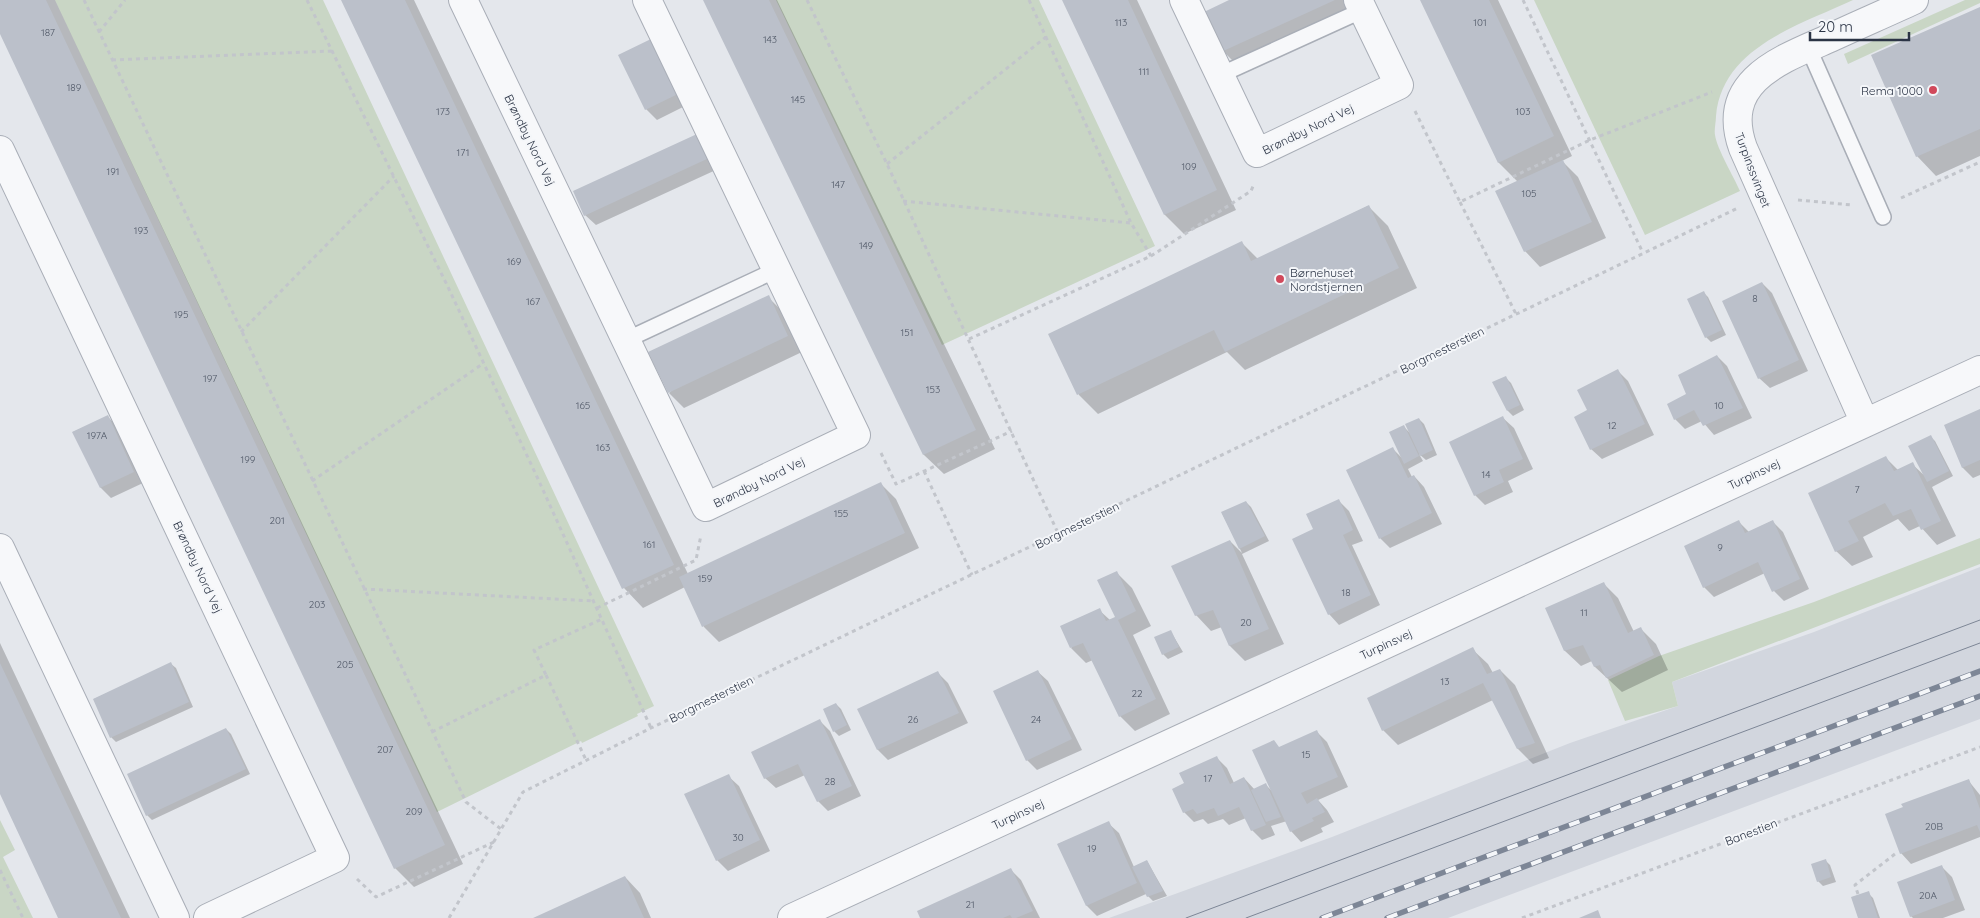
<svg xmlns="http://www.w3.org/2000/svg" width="1980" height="918" font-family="Quicksand,sans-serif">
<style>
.built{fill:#d2d6de}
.green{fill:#c9d6c5}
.shadow{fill:#0003}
.building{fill:#bbc0ca}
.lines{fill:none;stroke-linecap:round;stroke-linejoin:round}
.service-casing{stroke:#a9aeb7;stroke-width:18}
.minor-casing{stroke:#a9aeb7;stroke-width:30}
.path{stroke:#c2c5cb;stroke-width:3;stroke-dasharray:4 4;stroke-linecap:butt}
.service{stroke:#f7f8fa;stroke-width:15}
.minor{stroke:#f7f8fa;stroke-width:28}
.tram{stroke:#7d8696;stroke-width:1}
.rail-casing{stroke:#7d8696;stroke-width:5.5}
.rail{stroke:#f4f6f9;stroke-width:4;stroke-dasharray:11;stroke-linecap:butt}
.poi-dot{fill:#d1495b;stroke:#f4f6f9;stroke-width:2}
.labels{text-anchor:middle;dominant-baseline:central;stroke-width:4;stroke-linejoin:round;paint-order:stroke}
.number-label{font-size:10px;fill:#4f5766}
.poi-label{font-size:12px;fill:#2b3445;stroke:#f4f6f9;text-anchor:end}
.street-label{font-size:12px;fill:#2b3445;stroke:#f4f6f9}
</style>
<rect width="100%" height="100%" fill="#e4e7ec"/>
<path class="built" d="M1980,567V719L1448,918H1109L1332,837L1570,743L1678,706L1672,682L1814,632Z"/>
<path class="green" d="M55,0H323L654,706L637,714L638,716L582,743L581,741L437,812Z
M776,0H1039L1155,246L942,345Z
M1534,0H1853C1800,25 1722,47 1716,116C1716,122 1714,130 1715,135C1717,149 1734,177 1740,191L1645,235Z
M1965,0H1980V3L1848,64L1844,54Z
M1980,538V564L1672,682L1678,706L1625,721L1608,680L1659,656L1814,602Z
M0,820L15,850L3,857L33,918H0Z"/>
<path class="shadow" d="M0,0H55L463,864L414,887L395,868L0,31Z
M343,0H414L688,574L881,484L896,499L919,548L719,642L704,627L685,587L643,608L624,588Z
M705,0H777L995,449L944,474L924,455Z
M1063,0H1137L1236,210L1184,234L1165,215Z
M1232,0H1352L1358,11L1238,66L1223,51Z
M1421,0H1498L1572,156L1562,161L1578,177L1606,238L1540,267L1525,251L1518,182L1499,163Z
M1980,9V156L1936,176L1917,156Z
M653,39L689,104L657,120L646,109Z
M697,135L718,169L596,225L585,215Z
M1368,206L1388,226L1417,288L1245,370L1227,352L1098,414L1079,395L1050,334L1242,243L1258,259Z
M1762,283L1772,293L1808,371L1770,388L1759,378Z
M1703,292L1708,297L1726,335L1711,342L1706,337Z
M768,297L783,312L802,352L684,408L669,393Z
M1717,356L1727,366L1752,418L1714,435L1702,421L1685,429L1675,419L1688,394Z
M1618,371L1628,381L1654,435L1602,459L1591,449Z
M1506,378L1511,383L1524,410L1513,416L1508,411Z
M1980,410V475L1973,478L1963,468L1945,426Z
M108,417L118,427L143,483L111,498L101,488L73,432Z
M1503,418L1514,428L1533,469L1508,481L1513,492L1485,505L1475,495Z
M1419,419L1424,424L1437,455L1426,460L1419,454L1423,461L1408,469L1412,477L1414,476L1424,487L1442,524L1390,548L1380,538L1393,449L1402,458L1403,426L1411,434Z
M1930,436L1935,441L1953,476L1932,487L1956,536L1937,545L1920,526L1909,531L1898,519L1863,537L1873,557L1852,566L1836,551L1810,494L1886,458L1899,471L1912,464L1925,476Z
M1338,500L1349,511L1363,541L1352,545L1380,605L1339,625L1329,614L1314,530Z
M1246,502L1251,507L1269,541L1242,554L1284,644L1245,661L1230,646L1222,627L1211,631L1196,615L1230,541L1242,553L1222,513Z
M1772,521L1783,532L1809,589L1784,601L1774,591L1765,573L1714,597L1704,587L1739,522L1749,532Z
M1117,573L1132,588L1151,626L1133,635L1170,714L1135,731L1120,716L1093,660L1086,663L1071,648L1099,610L1110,620L1117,618Z
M1603,583L1618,598L1634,632L1641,629L1656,644L1668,670L1622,692L1595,667L1592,661L1581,666L1565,651L1547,608Z
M1171,632L1183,652L1168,659L1163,654Z
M0,643L130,918H59L0,791Z
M1472,649L1488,664L1493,673L1500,670L1515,685L1549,758L1533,764L1518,749L1493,700L1398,745L1383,730Z
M171,664L176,668L193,707L116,742L111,737L94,699Z
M1037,671L1048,681L1082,750L1037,770L1027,760Z
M938,673L948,683L968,723L888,760L878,750L859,709Z
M836,704L841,709L851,730L839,736L834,731Z
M820,721L830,731L861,796L828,811L818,801L805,775L776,788L765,778Z
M226,729L231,734L250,774L152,820L147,815Z
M1317,732L1327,742L1348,787L1318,800L1327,810L1334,822L1321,828L1323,832L1301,842L1291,831L1287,821L1271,826L1275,835L1262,840L1252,830L1246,818L1229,825L1223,819L1208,824L1203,819L1194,822L1184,812L1186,784L1217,758L1227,768L1234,783L1244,778L1255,790L1266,785L1273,792L1280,748Z
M728,776L739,786L770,851L728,871L717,860Z
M1968,780L1980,795V837L1911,864L1901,853Z
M1108,823L1119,833L1134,867L1147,861L1167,896L1153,901L1146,894L1097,916L1087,906L1058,844Z
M1825,860L1830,865L1836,882L1823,886L1818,881Z
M1942,867L1952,877L1965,910L1943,918H1913L1911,916Z
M1011,870L1021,880L1040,918H921Z
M625,877L640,893L651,918H536Z
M1868,893L1873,898L1880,918H1859Z"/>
<path class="building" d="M0,0H46L445,845L394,869L0,34Z
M341,0H405L674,565L622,589Z
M703,0H769L976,430L923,455Z
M1062,0H1128L1217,190L1164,215Z
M1229,0H1335L1221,52L1204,12Z
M1420,0H1489L1554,136L1498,163Z
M1980,7V129L1916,157L1871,55Z
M653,38L680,93L645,110L618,55Z
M697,134L709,158L584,216L573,191Z
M1563,160L1592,222L1524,252L1495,191Z
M1369,205L1399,268L1225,352L1214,330L1077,395L1048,334L1242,241L1251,261Z
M1762,282L1799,360L1758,379L1722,301Z
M1704,291L1722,330L1705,338L1687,299Z
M769,295L788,336L668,393L648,352Z
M1717,355L1743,408L1703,426L1694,410L1674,420L1667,404L1686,394L1678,375Z
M1618,369L1645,424L1590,450L1574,417L1587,410L1577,390Z
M1506,376L1520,405L1507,411L1492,382Z
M1980,409V460L1962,468L1944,425Z
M108,415L134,472L100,488L72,432Z
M1503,416L1523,459L1499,470L1504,482L1474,496L1449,442Z
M1419,418L1433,450L1420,456L1405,424Z
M1404,425L1419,456L1404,464L1389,432Z
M1931,435L1949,471L1927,482L1908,446Z
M1393,447L1408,478L1414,475L1432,513L1379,539L1346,470Z
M1886,456L1894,471L1913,462L1941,521L1921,530L1911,509L1893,516L1885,503L1848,521L1859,541L1835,552L1808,493Z
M881,482L905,533L702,627L679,577Z
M1339,499L1353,530L1343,535L1371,595L1328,615L1292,539L1313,529L1306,514Z
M1246,501L1265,536L1239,549L1221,512Z
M1739,520L1745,533L1773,520L1800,579L1772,592L1758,562L1703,588L1684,546Z
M1230,540L1269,629L1229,646L1213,610L1195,616L1171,566Z
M1117,571L1136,611L1118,620L1156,699L1119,717L1083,643L1070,648L1060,626L1100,608L1106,621L1115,617L1097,580Z
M1604,582L1628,633L1641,627L1654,655L1606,678L1600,665L1594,667L1583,645L1564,651L1545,608Z
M1171,630L1179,647L1162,655L1154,637Z
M1473,647L1487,674L1500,669L1535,743L1517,749L1483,683L1382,731L1367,698Z
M171,662L189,702L110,738L93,699Z
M0,663L121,918H58L0,794Z
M1038,670L1072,739L1026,761L993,691Z
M938,671L959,713L877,750L857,709Z
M836,703L847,725L833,732L823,709Z
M820,719L852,786L817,802L798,764L764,779L751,752Z
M226,728L246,769L146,816L127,774Z
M1317,730L1338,777L1301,793L1307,804L1317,798L1325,812L1312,818L1314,821L1290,832L1252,750L1274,740L1279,747Z
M1217,756L1230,784L1244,777L1266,825L1251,831L1239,807L1218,816L1214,808L1197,814L1193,809L1183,813L1172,789L1184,783L1179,773Z
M729,774L760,840L716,861L684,794Z
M1969,779L1980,809V832L1977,825L1900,854L1885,814L1903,807L1901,804Z
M1266,783L1281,817L1266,822L1251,790Z
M1109,821L1137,883L1086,906L1057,844Z
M1826,859L1831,877L1817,882L1811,864Z
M1147,860L1163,891L1147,897L1132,867Z
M1942,865L1955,900L1910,917L1897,882Z
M1011,868L1033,911L1016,918H1012L1010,915L1003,918H920L917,911Z
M625,876L644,918H533Z
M1869,891L1878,918H1858L1851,897Z
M1598,910L1601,918H1579Z"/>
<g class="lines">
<defs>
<path id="service" d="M1808,47L1883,217
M1220,75L1363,10
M626,340L776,270"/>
<path id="minor" d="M463,0L706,507L856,435L647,0
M1184,0L1257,153L1399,85L1358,0
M0,150L335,858L208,918
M1865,423L1743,148C1719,81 1780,60 1830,38C1858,25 1886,13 1914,0
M0,548L175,918
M792,918L1980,370"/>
</defs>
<use href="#service" class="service-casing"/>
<use href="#minor" class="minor-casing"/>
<path class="path" d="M84,0L466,802L501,829
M307,0L448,287L538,479L651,728
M807,0L887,164L1058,533
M1029,0L1131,223L1151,256
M1523,0L1643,253
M99,32L125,0
M112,60L332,51
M1415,111L1460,202L1590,140L1712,92
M887,164L1046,37
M1901,198L1980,162
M1798,200L1852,205
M903,201L1131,223
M1460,202L1516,314
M241,332L394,176
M969,339L1151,256L1251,191L1254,184
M881,453L896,484L1012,431
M924,471L972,575
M312,481L484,363
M363,589L594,601
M597,608L696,560L701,535
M546,675L586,760
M432,732L546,675L534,650L602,619
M0,870L23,918
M357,879L376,897L494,842
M1858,894L1855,885L1895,854
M449,918L523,792L651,728L1738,208
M1522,918L1980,747"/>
<use href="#service" class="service"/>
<use href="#minor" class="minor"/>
<path class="tram" d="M1186,918L1980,620
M1246,918L1980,643"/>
<defs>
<path id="rail" d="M1322,918L1980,671
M1387,918L1980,696"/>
</defs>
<use href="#rail" class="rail-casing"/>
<use href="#rail" class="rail"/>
</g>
<g class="poi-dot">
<circle cx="1933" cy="90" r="5"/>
<circle cx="1280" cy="279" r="5"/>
</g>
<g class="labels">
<g class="number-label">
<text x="1121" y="22">113</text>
<text x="1480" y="22">101</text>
<text x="48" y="32">187</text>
<text x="770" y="39">143</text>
<text x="1144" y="71">111</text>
<text x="74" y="87">189</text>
<text x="798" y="99">145</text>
<text x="443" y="111">173</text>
<text x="1523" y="111">103</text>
<text x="463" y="152">171</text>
<text x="1189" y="166">109</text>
<text x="113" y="171">191</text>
<text x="838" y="184">147</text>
<text x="1529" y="193">105</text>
<text x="141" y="230">193</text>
<text x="866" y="245">149</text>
<text x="514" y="261">169</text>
<text x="1755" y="298">8</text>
<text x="533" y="301">167</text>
<text x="181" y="314">195</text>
<text x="907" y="332">151</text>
<text x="210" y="378">197</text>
<text x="933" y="389">153</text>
<text x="583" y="405">165</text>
<text x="1719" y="405">10</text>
<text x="1612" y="425">12</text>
<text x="97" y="435">197A</text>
<text x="603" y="447">163</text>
<text x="248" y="459">199</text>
<text x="1486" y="474">14</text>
<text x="1857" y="489">7</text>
<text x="841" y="513">155</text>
<text x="277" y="520">201</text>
<text x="649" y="544">161</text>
<text x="1720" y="547">9</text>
<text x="705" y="578">159</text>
<text x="1346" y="592">18</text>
<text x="317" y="604">203</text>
<text x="1584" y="612">11</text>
<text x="1246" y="622">20</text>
<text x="345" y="664">205</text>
<text x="1445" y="681">13</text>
<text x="1137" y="693">22</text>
<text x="913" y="719">26</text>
<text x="1036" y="719">24</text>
<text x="385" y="749">207</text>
<text x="1306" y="754">15</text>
<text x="1208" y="778">17</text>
<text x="830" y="781">28</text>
<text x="414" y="811">209</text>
<text x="1934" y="826">20B</text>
<text x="738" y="837">30</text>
<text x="1092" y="848">19</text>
<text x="1928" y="895">20A</text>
<text x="970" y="904">21</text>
</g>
<g class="poi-label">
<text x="1923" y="90">Rema 1000</text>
<text x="1290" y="272" text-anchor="start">Børnehuset<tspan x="1290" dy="14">Nordstjernen</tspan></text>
</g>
<g class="street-label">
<text transform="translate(1308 129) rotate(-26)">Brøndby Nord Vej</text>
<text transform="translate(530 140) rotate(64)">Brøndby Nord Vej</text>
<text transform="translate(1753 170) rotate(69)">Turpinssvinget</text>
<text transform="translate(1442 350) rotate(-26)">Borgmesterstien</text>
<text transform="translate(1754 474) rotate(-25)">Turpinsvej</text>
<text transform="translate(759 482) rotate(-26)">Brøndby Nord Vej</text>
<text transform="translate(1077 525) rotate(-26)">Borgmesterstien</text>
<text transform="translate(198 567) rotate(65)">Brøndby Nord Vej</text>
<text transform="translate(1386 644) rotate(-25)">Turpinsvej</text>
<text transform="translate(711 699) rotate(-26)">Borgmesterstien</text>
<text transform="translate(1018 814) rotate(-25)">Turpinsvej</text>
<text transform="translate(1751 832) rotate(-21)">Banestien</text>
</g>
</g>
<path d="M1810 32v8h99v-8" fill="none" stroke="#2b3445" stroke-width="2.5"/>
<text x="1818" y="32" font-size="15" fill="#2b3445" stroke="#f4f6f9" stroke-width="4" paint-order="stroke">20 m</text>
</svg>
